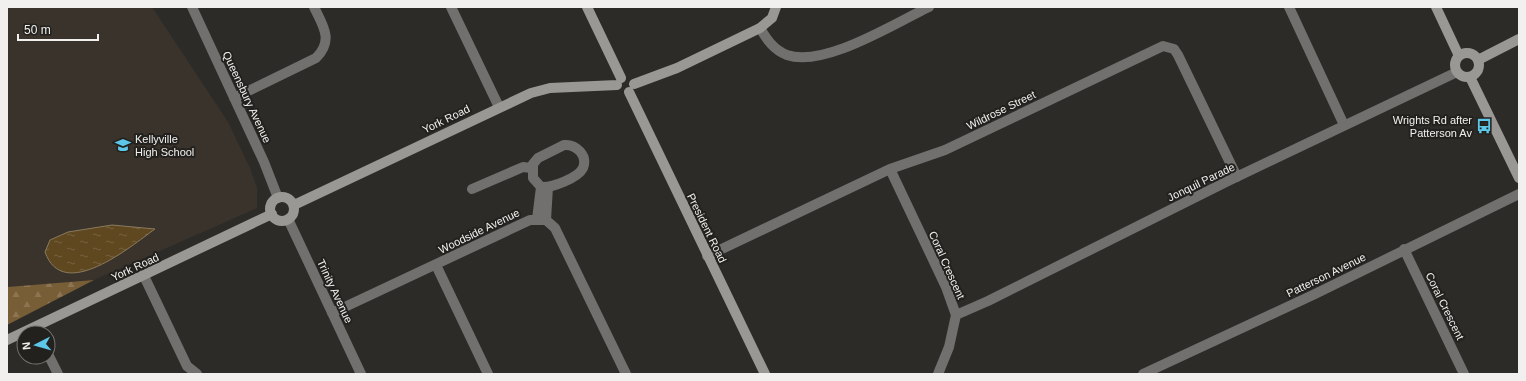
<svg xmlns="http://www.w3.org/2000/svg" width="1526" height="381" font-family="Arial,sans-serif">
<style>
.built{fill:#39332b}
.forest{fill:url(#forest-firs)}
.water{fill:url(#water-ripples);stroke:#8b7a5d}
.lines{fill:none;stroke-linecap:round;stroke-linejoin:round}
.street{stroke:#71706f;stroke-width:10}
.secondary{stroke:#999895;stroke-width:10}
.labels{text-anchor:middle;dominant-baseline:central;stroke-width:4;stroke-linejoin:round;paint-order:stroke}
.street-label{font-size:11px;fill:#f1f0ee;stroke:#23211e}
.poi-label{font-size:11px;fill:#f1f0ee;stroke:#23211e;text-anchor:end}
</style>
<defs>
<pattern id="forest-firs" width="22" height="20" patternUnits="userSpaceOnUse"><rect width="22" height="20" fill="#775e36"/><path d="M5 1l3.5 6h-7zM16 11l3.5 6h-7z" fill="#8b7553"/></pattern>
<pattern id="water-ripples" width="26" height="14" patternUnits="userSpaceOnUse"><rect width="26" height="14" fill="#5f471f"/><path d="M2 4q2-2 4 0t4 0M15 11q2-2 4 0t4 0" fill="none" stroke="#766240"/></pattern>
</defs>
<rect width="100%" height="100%" fill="#2d2b28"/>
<path class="built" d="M7,7H152L228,122L250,168L257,188V208L94,280L7,287Z"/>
<path class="forest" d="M94,280L7,325V287Z"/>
<path class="water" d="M112,225L155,229C130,247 63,303 45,252L50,240L68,232Z"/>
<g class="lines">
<path class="street" d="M192,7L264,162L278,198
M451,7L499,107
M1289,7L1344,125
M760,28C767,40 774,50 787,55C824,68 895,23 929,7
M234,98L316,58C334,40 323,26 314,7
M564,145C576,144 588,155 583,168C578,178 552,188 541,187L533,178V164L538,158Z
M890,169L946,287L956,315L949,347L938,374
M472,189L523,167L531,168
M288,219L361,374
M537,219L541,187
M546,220L548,187
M1404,249L1464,374
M707,256L890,169L945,150L1163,46L1174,49L1178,55L1237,177
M436,265L488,374
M144,276L187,366L197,374
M332,313L530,220H546L555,228L626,374
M956,315L988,301L1228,181L1457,72
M48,354L58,374
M1143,374L1315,294L1519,194"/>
<path class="secondary" d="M587,7L621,78
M1436,7L1459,56
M1455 65a12 12 0 1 1 24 0a12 12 0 1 1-24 0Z
M1478,60L1519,39
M1470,77L1519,178
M634,84L677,68L760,28L772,18L776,7
M629,92L765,374
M270 209a12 12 0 1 1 24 0a12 12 0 1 1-24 0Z
M294,205L531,93L550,88L617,85
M7,340L272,214"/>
</g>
<defs>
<symbol id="bus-bare" viewBox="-9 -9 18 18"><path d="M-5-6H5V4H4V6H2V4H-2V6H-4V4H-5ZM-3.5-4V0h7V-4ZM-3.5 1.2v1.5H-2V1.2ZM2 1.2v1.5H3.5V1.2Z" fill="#5cc7e8" stroke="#23211e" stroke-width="2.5" paint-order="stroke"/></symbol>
<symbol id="school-bare" viewBox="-9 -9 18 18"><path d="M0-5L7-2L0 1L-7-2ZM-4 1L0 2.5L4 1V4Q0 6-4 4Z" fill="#5cc7e8" stroke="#23211e" stroke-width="2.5" paint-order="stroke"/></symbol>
</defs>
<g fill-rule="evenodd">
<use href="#bus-bare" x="1473" y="115" width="22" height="22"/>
<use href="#school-bare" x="112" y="134" width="22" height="22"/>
</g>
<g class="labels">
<g class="street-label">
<text transform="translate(247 97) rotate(65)">Queensbury Avenue</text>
<text transform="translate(1001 110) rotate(-26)">Wildrose Street</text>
<text transform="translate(446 119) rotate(-26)">York Road</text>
<text transform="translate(1201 182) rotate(-26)">Jonquil Parade</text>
<text transform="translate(707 228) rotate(64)">President Road</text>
<text transform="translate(479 231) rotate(-26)">Woodside Avenue</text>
<text transform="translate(947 265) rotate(66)">Coral Crescent</text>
<text transform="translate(135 267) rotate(-25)">York Road</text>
<text transform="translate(1326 275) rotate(-26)">Patterson Avenue</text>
<text transform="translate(335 291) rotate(65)">Trinity Avenue</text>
<text transform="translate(1445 306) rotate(64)">Coral Crescent</text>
</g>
<g class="poi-label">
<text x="1472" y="120">Wrights Rd after<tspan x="1472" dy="13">Patterson Av</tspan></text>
<text x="135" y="139" text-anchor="start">Kellyville<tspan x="135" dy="13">High School</tspan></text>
</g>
</g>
<rect width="1526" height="381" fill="none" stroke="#f1f0ee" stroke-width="16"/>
<g transform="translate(36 345) rotate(264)"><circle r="19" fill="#23211e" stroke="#757471"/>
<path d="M0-3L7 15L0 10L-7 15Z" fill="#5cc7e8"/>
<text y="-6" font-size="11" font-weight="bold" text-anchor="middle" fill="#f1f0ee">N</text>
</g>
<path d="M18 34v6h80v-6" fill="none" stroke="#f1f0ee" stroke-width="2"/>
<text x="24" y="34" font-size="12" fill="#f1f0ee" stroke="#23211e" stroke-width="3" paint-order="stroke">50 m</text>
</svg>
